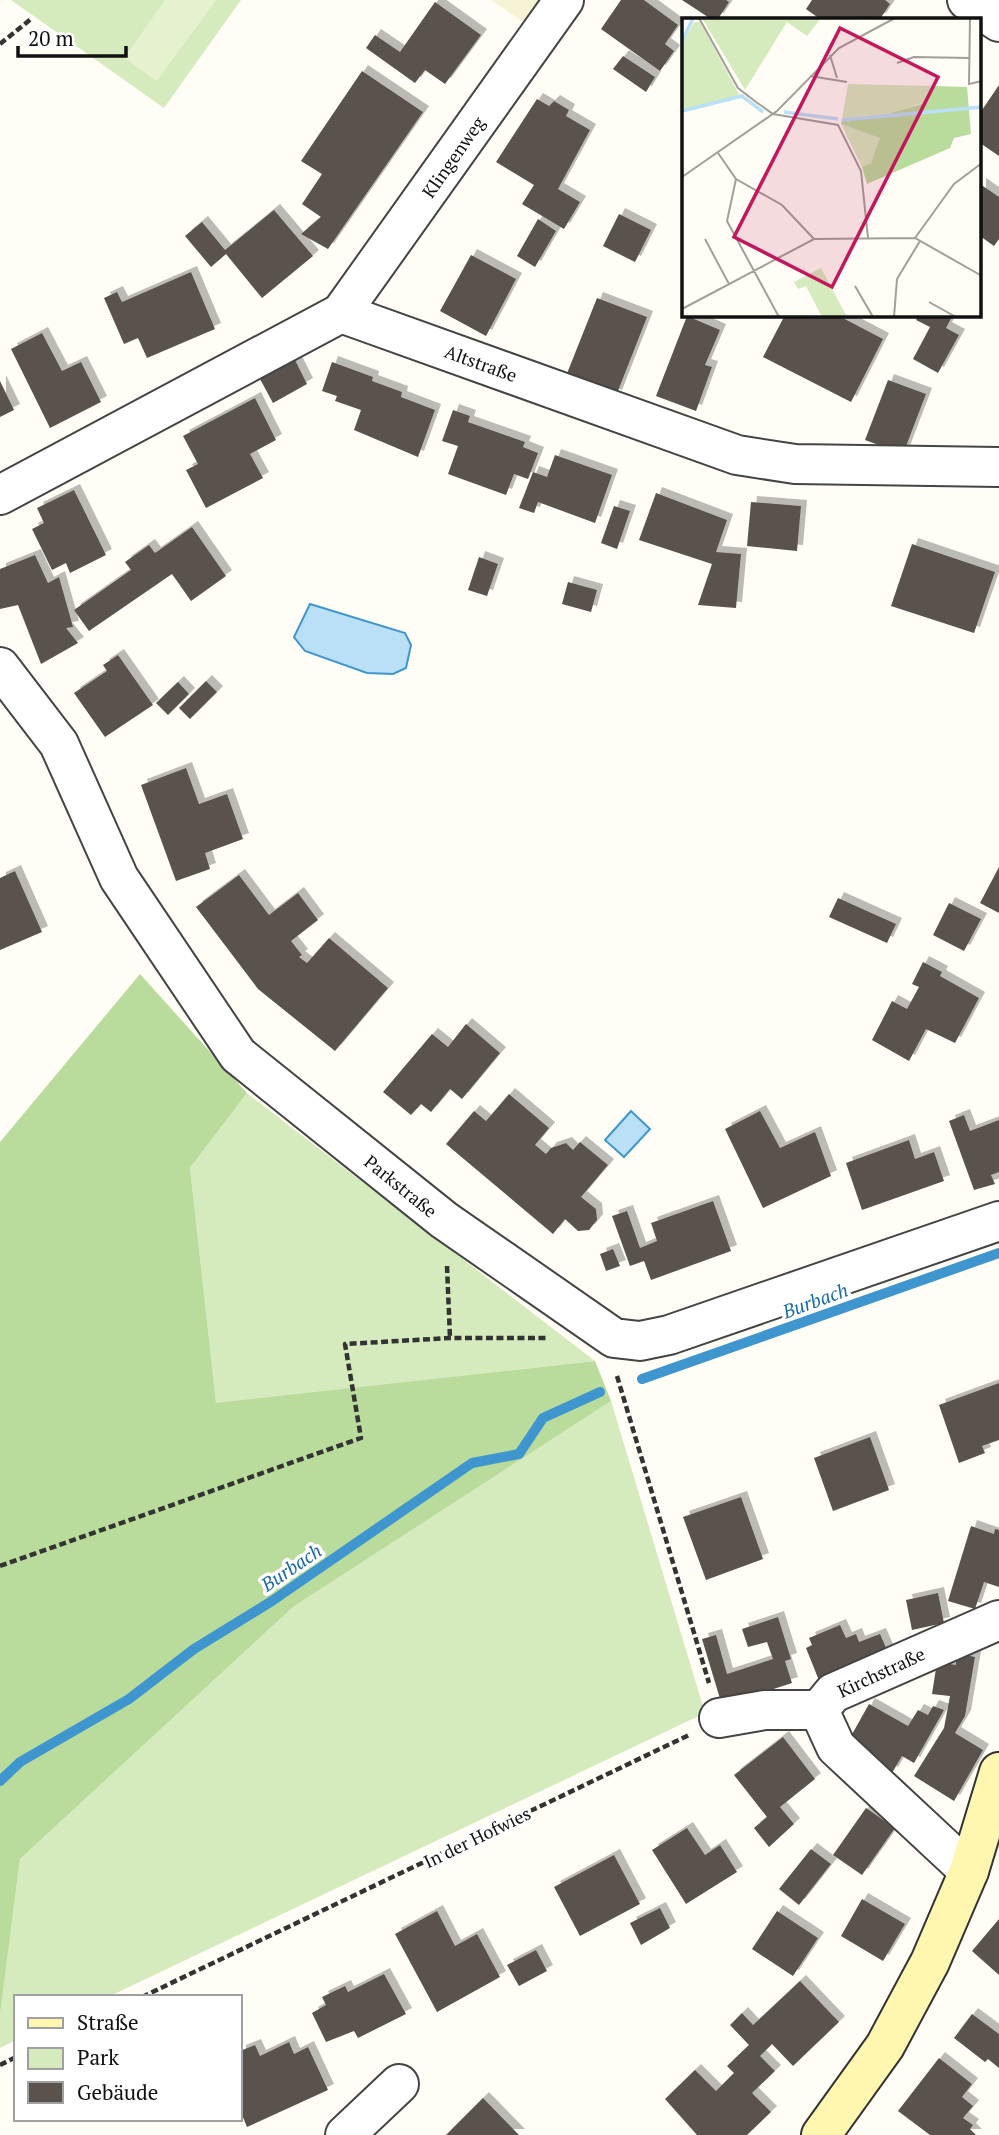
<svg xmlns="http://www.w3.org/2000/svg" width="999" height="2135" font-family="'PT Serif',serif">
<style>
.farmland{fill:#f6f3d4}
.green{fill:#d5ebbd}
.forest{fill:#b9dc9c}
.pitch{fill:#e6f2cf}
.water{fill:#b9e0f7;stroke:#3f96cf;stroke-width:2}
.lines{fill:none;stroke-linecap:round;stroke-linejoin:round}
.stream{stroke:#3f96cf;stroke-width:10}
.building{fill:#5a524d;filter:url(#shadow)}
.street-casing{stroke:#444;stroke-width:42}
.secondary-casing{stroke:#333;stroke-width:42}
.path{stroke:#333;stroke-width:4.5;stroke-dasharray:7 3.5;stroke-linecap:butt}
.street{stroke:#fff;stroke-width:38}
.secondary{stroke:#fff6b0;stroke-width:38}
.labels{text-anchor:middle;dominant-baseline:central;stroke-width:7;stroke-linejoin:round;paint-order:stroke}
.street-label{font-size:18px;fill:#111;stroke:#fff}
.water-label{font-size:19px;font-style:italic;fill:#1768a6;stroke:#fff}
.inset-river{fill:none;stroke:#b9e0f7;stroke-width:3.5}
.inset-road{fill:none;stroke:#a09f9a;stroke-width:2}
.view{fill:#c2185b;fill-opacity:0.15;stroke:#c2185b;stroke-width:3.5}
.inset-edge{fill:none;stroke:#111;stroke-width:3.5}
</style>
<defs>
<filter id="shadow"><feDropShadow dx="6" dy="-6" stdDeviation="0" flood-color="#0004"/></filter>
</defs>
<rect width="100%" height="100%" fill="#fffdf5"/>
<path class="farmland" d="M491,0H542L525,23Z"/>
<path class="green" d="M11,0H241L164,108Z
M247,1093L595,1361L216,1404L190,1168Z
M611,1401L705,1713L108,1997H16V2040L0,2048V2015L20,1859L293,1607Z"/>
<path class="forest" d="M140,974L247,1093L190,1168L216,1403L595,1361L611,1401L293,1607L20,1859L0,2015V1142Z"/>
<path class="pitch" d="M165,0H216L157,81L124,58Z"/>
<path class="water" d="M310,604L405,633L411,645L406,668L393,674L367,673L305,651L294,637Z
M631,1111L650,1129L624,1157L605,1140Z"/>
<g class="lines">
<path class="stream" d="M642,1379L999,1253
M0,1781L20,1762L129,1699L194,1649L272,1601L472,1463L519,1454L543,1418L600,1392"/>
</g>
<path class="building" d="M621,0H644L678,25L665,44L674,51L660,71L601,29Z
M682,0H726L729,2L718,19H711Z
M812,0H885L890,4L880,19H820L806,9Z
M435,2L481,35L445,84L425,70L415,83L366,48L375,35L400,52Z
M623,56L655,77L646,92L613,69Z
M362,71L423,112L328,249L301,234L321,217L302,204L322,174L301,161Z
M999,85V156L980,143V113Z
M537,99L549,106L554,101L569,110L566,116L590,130L558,189L580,202L564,229L522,204L534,185L496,162Z
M980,184L999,197V239L994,246L980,236Z
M274,210L313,256L262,298L226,254L211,267L185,236L202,222L225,250Z
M619,214L651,230L635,262L603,246Z
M538,219L556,231L535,267L517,256Z
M471,255L516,279L486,336L440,311Z
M191,272L215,329L147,358L138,338L124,344L104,298L117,292L122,302Z
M597,298L647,317L616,396L566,376Z
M785,315H837L883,339L851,402L763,357Z
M919,315H953L946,328L959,335L938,373L913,359L930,327L916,320Z
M687,316L720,330L705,365L712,367L696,411L656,396Z
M42,333L62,371L81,362L101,402L50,428L11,349Z
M295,360L307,384L273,403L260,379Z
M332,362L373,377L372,381L402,392L401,397L435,410L418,457L354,430L361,410L335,401L337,396L322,391Z
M888,380L926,394L903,454L865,440Z
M0,381L14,410L0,417Z
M255,398L276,440L250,454L263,478L206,508L186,470L198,464L183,436Z
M453,410L470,416L468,422L525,442L523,447L538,453L528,479L514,474L506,495L448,474L458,446L442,441Z
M555,455L612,475L595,523L538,502L534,513L519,508L533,472L547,477Z
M74,490L106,555L70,573L66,563L52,570L32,529L44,523L37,508Z
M656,493L727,520L716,552L741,554L736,608L698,605L712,564L639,540Z
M751,502L801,506L797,551L747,546Z
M614,506L630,511L617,549L601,543Z
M192,527L226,576L191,601L172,574L89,631L74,610L131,570L125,562L149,545L155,553Z
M912,544L995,572L974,633L891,606Z
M35,555L48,583L59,577L73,627L66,628L78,643L41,664L18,605L0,609V569Z
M479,557L498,564L487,596L468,590Z
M568,582L597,590L591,612L562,604Z
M118,655L153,705L105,737L74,693L107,671L103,665Z
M206,681L217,692L190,719L179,708Z
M178,682L189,694L168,715L156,703Z
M186,768L199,804L227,794L243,839L205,853L210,869L176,881L141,785Z
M999,867V913L980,903Z
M15,871L42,932L0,950V878Z
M239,875L269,915L298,893L318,920L291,941L302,955L299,957L307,963L329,938L388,988L335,1051L258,989L196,907Z
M838,898L896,924L887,943L829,917Z
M949,903L981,919L964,951L933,935Z
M923,962L942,972L940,976L979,998L955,1043L926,1029L909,1061L872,1040L892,1001L907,1009L919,987L912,984Z
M466,1024L500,1053L462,1099L450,1089L431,1112L421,1104L411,1115L383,1092L432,1034L448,1047Z
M509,1094L549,1128L535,1145L546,1154L551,1148L566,1143L573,1150L580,1142L608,1165L581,1197L596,1209L597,1220L589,1230L578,1231L565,1219L553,1234L446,1144L474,1111L486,1121Z
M760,1111L780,1148L815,1132L831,1176L763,1208L725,1129Z
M964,1115L970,1131L999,1120V1172L991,1175L995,1184L974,1190L949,1121Z
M909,1140L915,1159L934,1152L944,1181L862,1210L846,1163Z
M713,1201L731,1251L651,1280L644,1261L630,1266L612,1216L627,1211L640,1248L657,1241L651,1223Z
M613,1249L620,1266L606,1271L600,1254Z
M999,1383V1440L982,1446L985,1453L959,1463L939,1405Z
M870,1437L889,1490L833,1511L814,1458Z
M741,1497L763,1559L706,1580L683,1517Z
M971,1526L994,1534L995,1529L999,1530V1587L984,1582L975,1609L948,1601Z
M938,1593L944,1623L912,1630L906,1600Z
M778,1617L791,1659L785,1661L792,1683L736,1701L721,1702L702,1639L716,1635L727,1674L773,1659L767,1642L748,1647L742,1629Z
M840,1625L846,1638L856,1634L859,1642L880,1634L891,1659L822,1688L806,1648L812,1645L809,1638Z
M956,1653L975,1657L965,1716L955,1733L983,1750L954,1801L914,1776L944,1728L950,1696L932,1694L937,1662L956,1665Z
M869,1704L908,1726L918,1710L928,1715L933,1706L944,1710L914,1763L902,1756L892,1773L846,1745Z
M783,1737L815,1779L780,1807L794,1824L769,1847L754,1828L767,1817L734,1775Z
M866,1808L895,1828L862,1875L833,1855Z
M687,1828L705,1855L720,1845L737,1872L686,1904L652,1850Z
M811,1849L831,1864L799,1905L779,1889Z
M614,1855L640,1904L580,1936L554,1887Z
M862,1899L905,1924L883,1961L841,1936Z
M660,1908L670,1928L641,1945L630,1923Z
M437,1911L455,1946L477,1934L500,1977L437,2012L395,1934Z
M777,1911L818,1938L793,1976L752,1949Z
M999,1919V1975L972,1951Z
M536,1950L547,1971L519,1986L507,1965Z
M384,1974L406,2014L358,2038L354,2031L326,2042L312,2013L326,2005L322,1997L345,1986L348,1992Z
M800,1981L839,2022L793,2066L772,2044L760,2056L775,2071L752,2093L771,2112L747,2135H697L665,2099L695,2070L716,2091L734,2073L727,2066L749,2045L730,2025L742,2013L753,2025Z
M972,2014L999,2034V2068L988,2059L985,2062L954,2038Z
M289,2042L294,2054L308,2047L328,2090L247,2127L240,2110V2051L255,2045L260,2056Z
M939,2058L972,2084L962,2097L973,2106L963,2118L973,2125L970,2129L976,2135H930L898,2111Z
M483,2098L519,2135H446Z"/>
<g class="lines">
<defs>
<path id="street" d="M967,0L999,22
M341,313L737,455L795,464L999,467
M0,495L341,313L564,0
M0,667L59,744L119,878L238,1055L444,1220L614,1338L640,1341L669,1335L999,1221
M819,1710L836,1747L969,1871
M819,1710L833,1693L999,1620
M719,1718L765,1710H819
M345,2135L399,2084"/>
<path id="secondary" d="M821,2135L885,2046L930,1962L969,1871L999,1772"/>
</defs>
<use href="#street" class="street-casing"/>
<use href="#secondary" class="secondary-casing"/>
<path class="path" d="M0,44L31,19
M447,1266L450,1338
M617,1376L709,1683
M0,1566L361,1438L345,1344L450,1338H546
M142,1997L689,1735
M0,2065L16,2057"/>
<use href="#street" class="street"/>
<use href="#secondary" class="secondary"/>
</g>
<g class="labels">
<g class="street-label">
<text transform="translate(453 157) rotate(-55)">Klingenweg</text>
<text transform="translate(481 363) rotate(20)">Altstraße</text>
<text transform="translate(401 1186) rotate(39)">Parkstraße</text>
<text transform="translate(881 1672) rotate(-25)">Kirchstraße</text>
<text transform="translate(477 1837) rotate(-26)">In der Hofwies</text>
</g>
<g class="water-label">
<text transform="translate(815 1300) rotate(-20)">Burbach</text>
<text transform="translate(291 1567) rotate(-34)">Burbach</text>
</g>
</g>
<g transform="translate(682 18)">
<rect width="299" height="299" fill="#fffdf5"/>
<path d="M20,0H139L125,18L105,4L63,72ZM12,4H18L58,78L0,92V27ZM166,66L253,68L241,85L201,97L160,101ZM159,106L199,120L189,145L180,149ZM139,250L158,286L165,299H140L124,268L116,271L112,264Z" fill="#d5ebbd"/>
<path d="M253,68L285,69L289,116L272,120L268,130L185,166L180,149L189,145L198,120L159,106L160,101L201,97L240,86Z" fill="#b9dc9c"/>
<path class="inset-river" d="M0,24L11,0M0,93L60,78L81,94M102,94L156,101M160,102L300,89"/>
<path class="inset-road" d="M17,0L56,70L74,84L91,96L156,107L179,153L186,220M288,0L287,66L300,63M148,37L155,60M215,45L232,39L288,40M128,58L165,64M36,135L54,161L100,187L132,221M0,159L95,93L157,30L213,0M54,161L45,203L97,299M233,220L272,166L300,145M23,221L47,266M173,268L191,299M247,284L274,299M0,291L132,221L233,220L300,258M212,299L215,261L238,223"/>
<path class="view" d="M158,10L256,59L150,269L52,219Z"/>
<rect width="299" height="299" class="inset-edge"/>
</g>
<rect x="14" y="1995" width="228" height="126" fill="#ffffff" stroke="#a0a0a0" stroke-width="2"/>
<rect x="28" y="2018" width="35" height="10" fill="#fff6b0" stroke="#a0a0a0" stroke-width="2"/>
<text x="77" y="2030" font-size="21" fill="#111111">Straße</text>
<rect x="28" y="2048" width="35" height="21" fill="#d5ebbd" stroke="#a0a0a0" stroke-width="2"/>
<text x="77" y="2065" font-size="21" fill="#111111">Park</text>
<rect x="28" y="2082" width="35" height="21" fill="#5a524d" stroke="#a0a0a0" stroke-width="2"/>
<text x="77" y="2100" font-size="21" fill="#111111">Gebäude</text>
<path d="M18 46v10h108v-10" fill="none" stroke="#111111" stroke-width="3.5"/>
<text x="28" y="46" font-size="21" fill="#111111" stroke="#ffffff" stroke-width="5" paint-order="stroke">20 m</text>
</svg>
